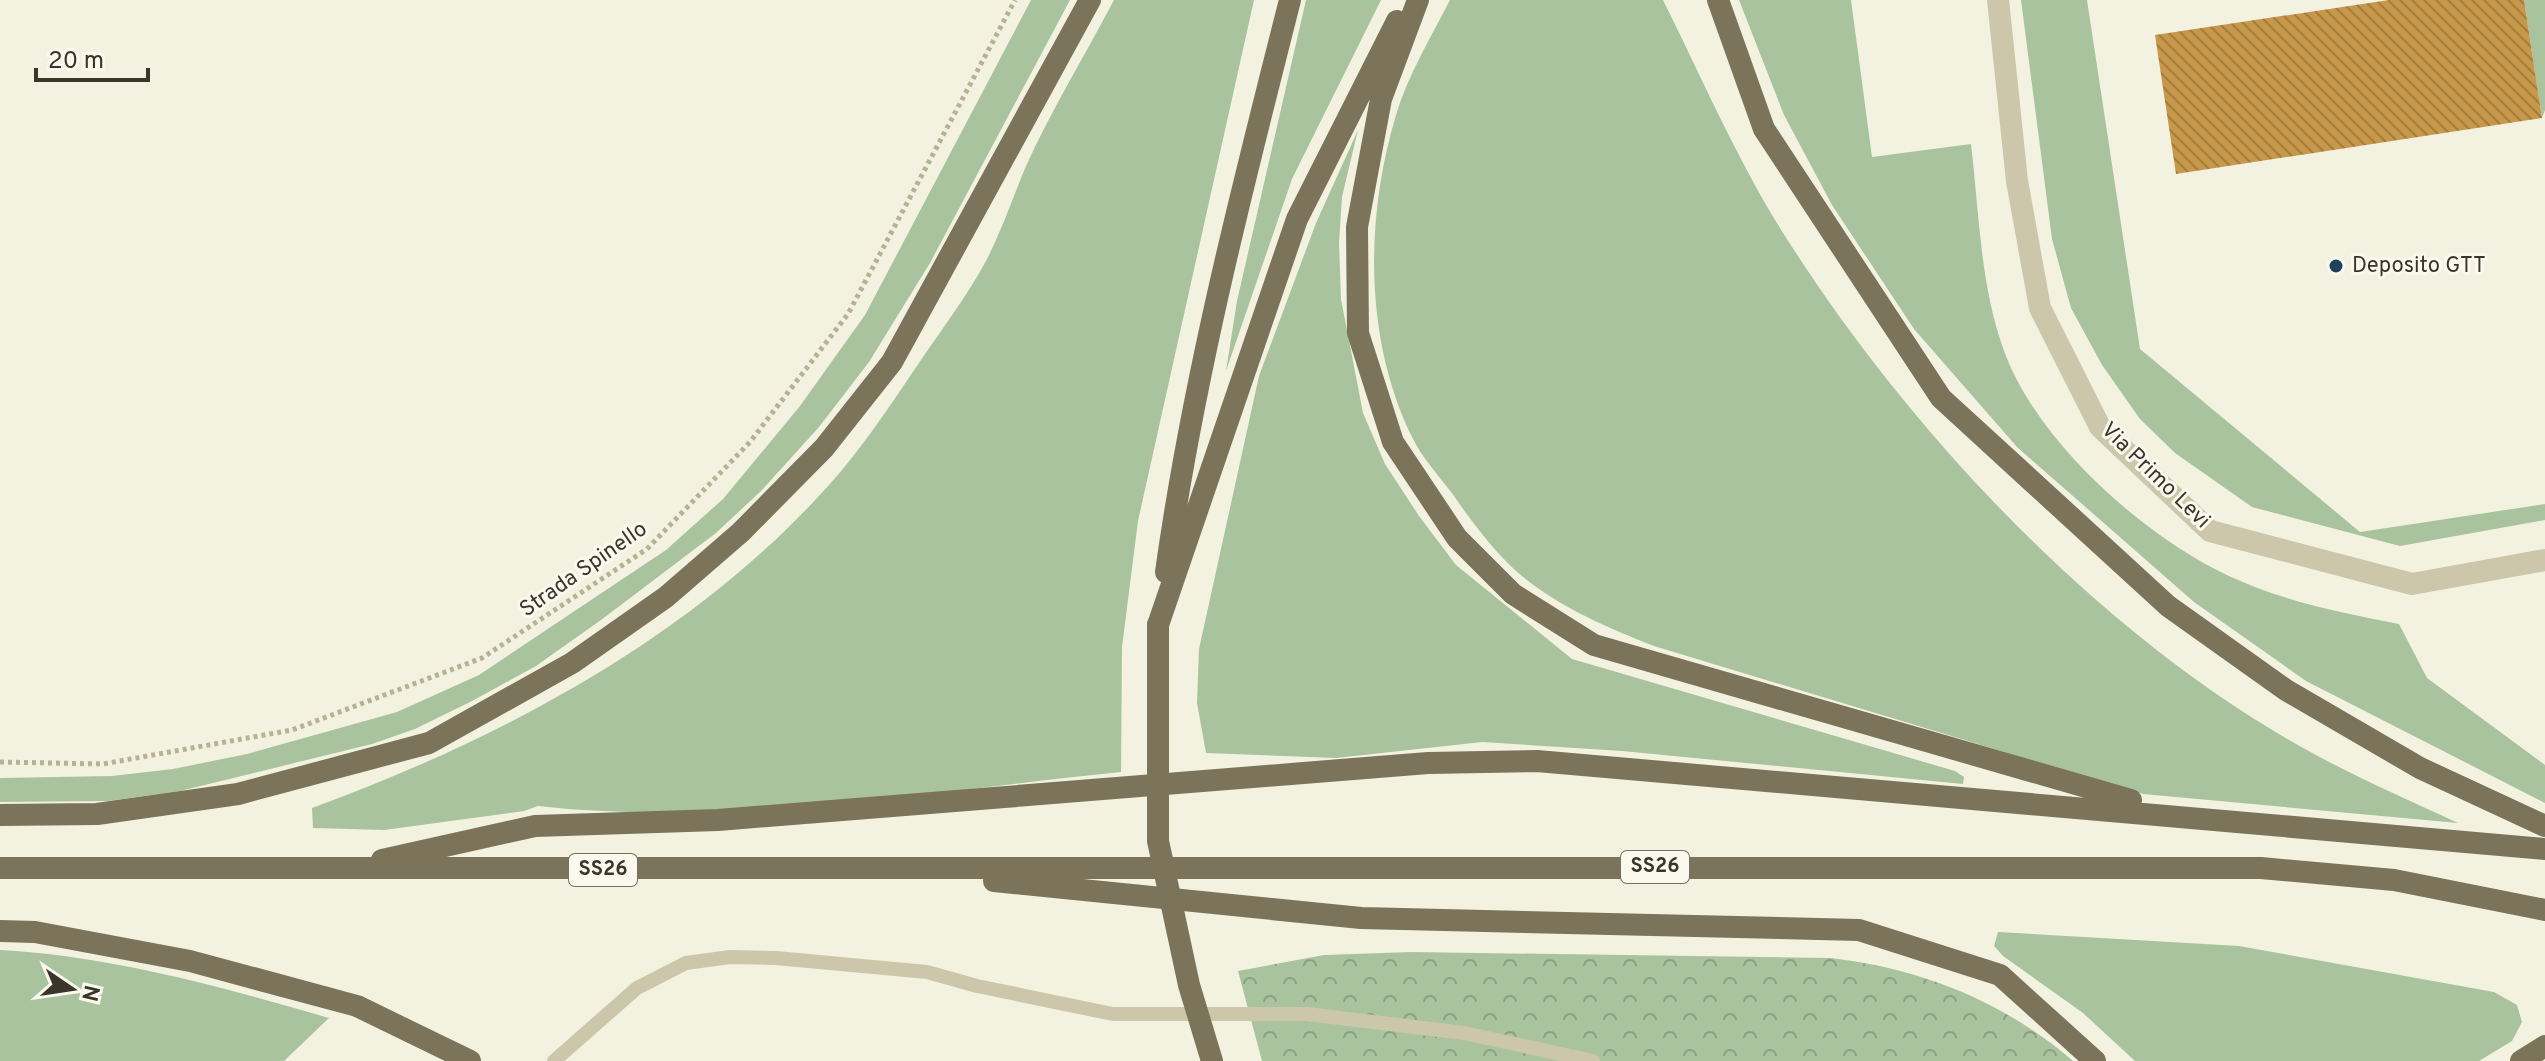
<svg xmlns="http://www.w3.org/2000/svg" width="2545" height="1061" font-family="Overpass,sans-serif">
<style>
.green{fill:#a9c39f}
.forest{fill:url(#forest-crowns)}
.building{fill:url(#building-back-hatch)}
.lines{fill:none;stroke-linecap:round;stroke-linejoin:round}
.path{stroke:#b8b295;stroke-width:5;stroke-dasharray:4 4;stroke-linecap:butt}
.service{stroke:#ccc7ab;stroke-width:14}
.minor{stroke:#ccc7ab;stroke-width:22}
.primary{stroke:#7c735b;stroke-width:22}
.primary-bridge{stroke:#7c735b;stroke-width:22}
.poi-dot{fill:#1f415c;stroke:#fbf9ed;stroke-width:3}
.labels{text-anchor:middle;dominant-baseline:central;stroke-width:6;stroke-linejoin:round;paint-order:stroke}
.shield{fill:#fbf9ed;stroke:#747064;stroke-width:2}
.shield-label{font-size:20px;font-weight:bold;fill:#3a352a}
.poi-label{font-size:22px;fill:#3a352a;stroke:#fbf9ed;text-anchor:start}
.street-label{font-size:22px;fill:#3a352a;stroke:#fbf9ed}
</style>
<defs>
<pattern id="forest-crowns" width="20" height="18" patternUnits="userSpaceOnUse" patternTransform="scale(2)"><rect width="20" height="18" fill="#a9c39f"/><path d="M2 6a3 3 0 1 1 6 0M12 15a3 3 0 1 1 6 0" fill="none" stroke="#8b9f82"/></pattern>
<pattern id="building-back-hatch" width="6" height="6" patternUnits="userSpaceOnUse" patternTransform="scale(2)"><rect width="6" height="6" fill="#c7984a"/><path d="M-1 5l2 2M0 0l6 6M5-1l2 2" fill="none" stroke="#a37d3e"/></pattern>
</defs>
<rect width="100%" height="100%" fill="#f3f2e0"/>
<path class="green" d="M1031,0H1070L930,263L869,362L819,427L761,491L716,533L601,620L536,666L472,701L415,729L372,744L180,791L108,801L0,802V778L112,776L173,769L247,754L397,712L479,675L666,550L723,499L800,406L865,315Z
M1114,0H1254L1138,521L1122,647L1121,772C934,791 725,827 538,806L524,811L384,830L313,828L312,808C508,736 705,631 842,470C872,434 897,395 923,357C945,325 968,294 986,261C1002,230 1013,197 1026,166C1052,109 1085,55 1114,0Z
M1306,0H1381L1292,179L1226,371L1237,301Z
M1450,0H1663C1702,78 1738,162 1785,236C1911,435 2107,643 2316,755C2362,780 2411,801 2458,823L2143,794L1654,646C1606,627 1556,606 1516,571C1493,550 1472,522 1454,496C1440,477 1422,458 1412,437C1364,339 1365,218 1396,115C1408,75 1431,37 1450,0Z
M1739,0H1851L1872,157L1971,144C1979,211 1980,283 2003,348C2035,440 2143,536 2229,576C2282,601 2343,613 2399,624L2427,678L2545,765V803L2306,681L2194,602L2017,447L1914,329L1832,205L1784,115Z
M2021,0H2087L2140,349L2360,532L2545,504V520L2400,546L2252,507L2175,453L2140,419L2102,365L2071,308L2052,239Z
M2524,0H2545V110L2542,118Z
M1358,130L1342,197L1339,243L1341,299L1363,413L1385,464L1419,516L1456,565L1572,659L1955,771L1964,777L1963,784L1622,751L1482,742L1336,758L1206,753L1197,703L1199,649L1259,376L1316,223Z
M1998,932L2239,946L2494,992L2517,1005L2522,1022L2512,1041L2479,1061H2135L2083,1013L2003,956L1994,946Z
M0,950C111,956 222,987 329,1018L284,1061H0Z"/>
<path class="forest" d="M1412,952L1831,958C1922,969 2003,1001 2073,1061H1262L1238,971L1324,955Z"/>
<path class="building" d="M2389,0H2524L2542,118L2176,174L2155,35Z"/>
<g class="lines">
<path class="path" d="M0,762L103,764L292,730L482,658L647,549L750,442L848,314L1015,0"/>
<path class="service" d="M554,1061L637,988L686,963L730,957L776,958L927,972L977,986L1113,1014H1307L1464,1033L1593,1061"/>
<path class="minor" d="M1998,0L2017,181L2040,308L2100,427L2210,531L2412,584L2545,560"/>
<path class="primary" d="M1418,0L1381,99L1357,227L1358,333L1393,442L1457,538L1513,594L1594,645L2131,800
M1718,0L1764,129L1941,398L2168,606L2286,690L2420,768L2545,826
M1166,572C1193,379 1242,189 1290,0
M1158,625L1297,219L1397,21
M0,815L97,814L238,794L429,743L572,663L666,597L741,532L824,448L892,362L1090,0
M382,860L535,826L718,820L1428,763L1537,761L2545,849
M0,868H2261L2394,880L2545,910
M994,881L1361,918L1859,930L2000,975L2095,1061
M0,931L35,932L190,961L357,1006L470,1061
M2521,1061L2545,1046"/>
<path class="primary-bridge" d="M1158,625V841L1189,985L1212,1061"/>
</g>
<circle class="poi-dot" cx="2336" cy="266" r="8"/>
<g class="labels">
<g class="shield">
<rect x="1621" y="851" width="68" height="32" rx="6"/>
<rect x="569" y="854" width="68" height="32" rx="6"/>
</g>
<g class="shield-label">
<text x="1655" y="867">SS26</text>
<text x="603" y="870">SS26</text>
</g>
<g class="poi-label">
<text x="2352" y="266">Deposito GTT</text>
</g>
<g class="street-label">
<text transform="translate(2155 476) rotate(44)">Via Primo Levi</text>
<text transform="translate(584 570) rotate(-35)">Strada Spinello</text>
</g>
</g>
<g transform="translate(72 989) rotate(103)" stroke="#fbf9ed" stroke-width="6" paint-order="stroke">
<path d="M0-6L14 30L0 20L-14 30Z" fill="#3a352a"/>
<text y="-12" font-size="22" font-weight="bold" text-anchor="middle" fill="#3a352a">N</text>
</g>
<path d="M36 68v12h112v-12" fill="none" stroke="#3a352a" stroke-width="4"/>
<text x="48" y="68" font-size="24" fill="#3a352a" stroke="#fbf9ed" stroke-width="6" paint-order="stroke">20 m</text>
</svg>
